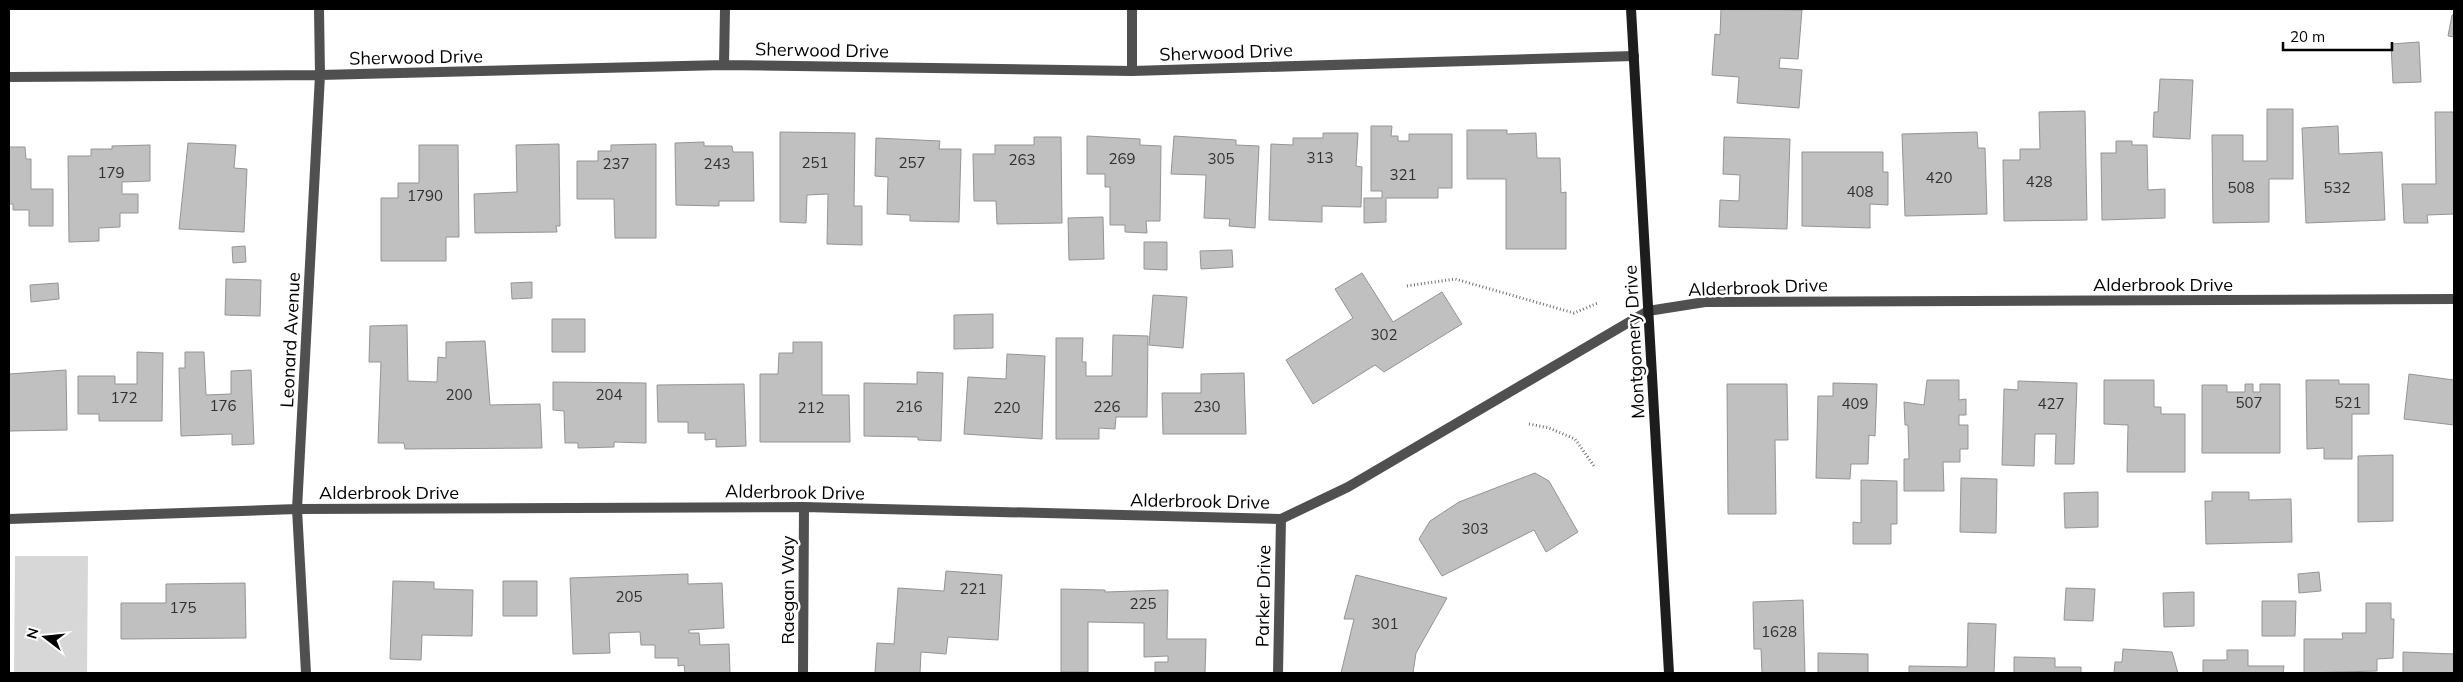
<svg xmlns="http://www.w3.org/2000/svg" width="2463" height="682" font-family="Mulish,sans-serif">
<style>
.green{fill:#d7d7d7}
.building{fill:#c0c0c0;stroke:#949494}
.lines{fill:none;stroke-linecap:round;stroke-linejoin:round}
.path{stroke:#727272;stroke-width:3;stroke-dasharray:1 2.5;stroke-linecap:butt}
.minor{stroke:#505050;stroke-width:10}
.secondary{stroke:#1d1d1d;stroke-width:10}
.labels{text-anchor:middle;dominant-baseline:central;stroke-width:5;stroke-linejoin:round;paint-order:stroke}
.number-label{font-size:15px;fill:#303030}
.street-label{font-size:18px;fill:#000;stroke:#fff}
</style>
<rect width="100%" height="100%" fill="#fff"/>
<path class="green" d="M15,556H88L87,673H14Z"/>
<path class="building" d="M1721,9L1802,10L1798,59L1780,58L1779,68L1802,70L1799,108L1737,103L1739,77L1712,75L1715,34L1720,35Z
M2452,15H2454V37L2448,36Z
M2419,42L2421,82L2393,83L2391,44Z
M2160,79L2193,80L2190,139L2153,137L2154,112H2158Z
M2267,109H2293V179H2269V222L2213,223L2212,135H2243V161H2267Z
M2085,111L2087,220L2004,221L2003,160H2020V149H2040L2039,112Z
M2435,112H2454V214L2427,215L2428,223H2404L2402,184H2436Z
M1371,126H1392L1391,136H1398V141H1409V134H1452V188H1438V198H1386V222L1364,223V198H1382V191H1371Z
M2338,126L2339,154L2382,152L2385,220L2306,223L2302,128Z
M1467,130H1507V134L1536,133L1537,158H1560L1561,193L1566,192V249H1506V179H1467Z
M780,132L855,133L854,206H862V245L827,244L828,194L807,195L806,223L780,222Z
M1977,132L1978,148H1985L1987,214L1905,216L1902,134Z
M1323,133H1358L1356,166L1362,167L1361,207L1322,206V222L1269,220L1271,144L1293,145V138H1323Z
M1087,136L1140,139V145L1161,146L1160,221H1146L1147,233L1125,232V225H1110V187H1105V174H1087Z
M1174,136L1236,140V145L1259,146L1255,228L1229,226L1230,219L1204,218L1206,175L1171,174Z
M1034,137H1061L1062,223L997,224L996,201H974L973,154H995V145H1034Z
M1724,137L1790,139L1787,229L1719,227L1720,200L1739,201L1740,175L1723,174Z
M876,138L940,141L939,149H961L959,222L910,221V215L887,214L888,177L875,176Z
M2116,141H2132V145H2147L2148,190L2165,189V218L2102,220L2101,153H2116Z
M704,142V146H732L733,152H753L754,201H719V206L676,205L675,143Z
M188,143L236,145L234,168L247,169L244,232L179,229Z
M559,144L560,226H556L557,232L475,233L474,194L517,192L516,145Z
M656,144V238H615L614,199H577V161H598V151H611V145Z
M150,145V181L122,182V194H138V213H120V227L99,228V241L69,242L68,156H91V149H112V146Z
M419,145H458L459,237H446V261H381V198H398V183H419Z
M9,147H25L26,159H31V189H53V226H29V210H13V204H9Z
M1802,152H1883V172H1888V205L1870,204V228L1802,226Z
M1103,217L1104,259L1069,260L1068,218Z
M1144,242H1167V270L1144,269Z
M245,246L246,262L233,263L232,247Z
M1232,250L1233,267L1201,269L1200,251Z
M1362,273L1393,322L1442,292L1462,324L1384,372L1375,365L1313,404L1286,360L1353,318L1335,289Z
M226,279L261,280L260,316L225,315Z
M532,282V298L512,299L511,283Z
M58,283L59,299L31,302L30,285Z
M1153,295L1187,297L1183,348L1149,345Z
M993,314V348L954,349V315Z
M552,319H585V352H552Z
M407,325L408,381L437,382L438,357L446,358V342L485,341L490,405L540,404L542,448L405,449L404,443H378L381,362H369L370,326Z
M1113,335L1148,336L1147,417H1116L1115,429L1099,428V439H1056V338H1083L1082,362H1086V376H1112Z
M793,342H822V395H849L850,442H760V374H778L779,353H793Z
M137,352L163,353L162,421H99V414H78V376H115V384H137Z
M185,352H204L206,395L231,394V371L251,370L254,444L232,445V434L181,436L179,368H185Z
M1007,354L1045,356L1042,439L964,434L968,377L1006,379Z
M66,370L67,430L9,431V374Z
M917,372L943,373L941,441L918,440V437L864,436V383L917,384Z
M1244,373L1246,434H1163L1162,393H1201V374Z
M2409,374L2454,380V425L2404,419Z
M1927,380H1959V400L1966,399V415H1959V425H1968V449H1960V462H1943L1944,491H1904V459H1909L1908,425H1905L1904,402L1924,405Z
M2104,380H2154V407H2161V414H2185V472H2127L2128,425L2104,424Z
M2306,380H2339V384H2369V414H2352V459H2324V448L2307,449Z
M2018,381L2077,383L2074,464H2055L2056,434H2035L2034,466L2002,465L2004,389L2018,390Z
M553,382L646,383V443L614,442V447L578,448V443H565L564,411L553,410Z
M1833,383L1877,384L1875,436L1869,435L1868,464H1851L1850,479L1816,478L1818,396H1833Z
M744,384L746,446L716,447V439L705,440V433H688V422H658L657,385Z
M1727,384H1787L1788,440H1775L1776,514H1728Z
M2245,384H2253V392H2260V384H2280V453H2202V385H2227V392H2245Z
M2393,455V521L2358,522V456Z
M1535,473L1549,481L1578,532L1546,552L1534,530L1442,576L1419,539L1430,521L1459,502Z
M1961,478L1997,479L1996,533L1960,532Z
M1861,480L1897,481V524H1891V544H1853V522L1861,523Z
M2098,492V527L2065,528L2064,493Z
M2212,492H2249V500L2291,499L2292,542L2206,544L2205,501H2212Z
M946,571L1002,575L998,640L948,637L946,654L921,652L920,673H875L877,643L894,644L898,588L944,591Z
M2319,572L2321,591L2299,593L2298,574Z
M688,574V584L722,583L724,628L689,630V633H699L700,645L729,644L730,673H685L684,665L678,666V658H655V645H641L640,632L609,633L610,653L573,654L570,578Z
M1356,575L1447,598L1416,653L1413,673H1341L1354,619H1344Z
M393,581L434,582V589L473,590L472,636L422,635L421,660L390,659Z
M503,581H537V616H503Z
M245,583L246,638L121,639V603H166V584Z
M2066,588L2095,589L2093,621L2064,620Z
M1061,589L1105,590V592L1168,590L1167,639H1206L1205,673H1155V662H1168V656L1144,657V623L1088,622V672H1061Z
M2194,592V626L2164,627L2163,593Z
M1803,600L1805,673H1762L1761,649H1754L1753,602Z
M2262,601H2296L2295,636H2262Z
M2366,603H2391V619H2394L2393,658L2377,659V671L2304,673V639H2343L2342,633H2366Z
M1968,623L1996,624L1994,673H1909V666L1967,667Z
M2123,649L2172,652L2178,673H2114L2115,662H2122Z
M2227,650H2248V666H2284L2283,673H2203V660H2227Z
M2403,652L2454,654V673H2403Z
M1818,653L1868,654V673H1818Z
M2014,657L2055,658V667H2081V673H2014Z"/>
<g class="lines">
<path class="path" d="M1407,286L1455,279L1574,313L1598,303
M1529,424L1549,428L1575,439L1594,466"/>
<path class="minor" d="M1132,9V71
M724,65L725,9
M9,77L320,75L724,65L1132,71L1634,56
M9,519L297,509L804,507L1281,519L1348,487L1648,311L1705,302L2454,299
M306,673L297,509L320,75L319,9
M803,673L804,507
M1278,673L1281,519"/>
<path class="secondary" d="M1631,9L1669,673"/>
</g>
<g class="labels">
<g class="number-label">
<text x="1320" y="157">313</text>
<text x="1122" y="158">269</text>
<text x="1221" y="158">305</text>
<text x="1022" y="159">263</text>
<text x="815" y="162">251</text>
<text x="912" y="162">257</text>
<text x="616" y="163">237</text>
<text x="717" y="163">243</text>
<text x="111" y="172">179</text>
<text x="1403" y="174">321</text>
<text x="1939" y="177">420</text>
<text x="2039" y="181">428</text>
<text x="2241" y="187">508</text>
<text x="2337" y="187">532</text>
<text x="1860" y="191">408</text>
<text x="425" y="195">1790</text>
<text x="1384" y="334">302</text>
<text x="459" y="394">200</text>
<text x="609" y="394">204</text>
<text x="124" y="397">172</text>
<text x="2249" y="402">507</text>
<text x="2348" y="402">521</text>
<text x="1855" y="403">409</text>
<text x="2051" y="403">427</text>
<text x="223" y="405">176</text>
<text x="909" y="406">216</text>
<text x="1107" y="406">226</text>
<text x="1207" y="406">230</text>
<text x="811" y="407">212</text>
<text x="1007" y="407">220</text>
<text x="1475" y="528">303</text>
<text x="973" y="588">221</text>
<text x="629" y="596">205</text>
<text x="1143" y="603">225</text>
<text x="183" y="607">175</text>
<text x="1385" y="623">301</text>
<text x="1779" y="631">1628</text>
</g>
<g class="street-label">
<text transform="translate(822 50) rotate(1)">Sherwood Drive</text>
<text transform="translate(1226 52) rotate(-2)">Sherwood Drive</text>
<text transform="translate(416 57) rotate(-1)">Sherwood Drive</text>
<text x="2163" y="284">Alderbrook Drive</text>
<text transform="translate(1758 287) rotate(-2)">Alderbrook Drive</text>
<text transform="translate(290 340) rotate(-87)">Leonard Avenue</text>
<text transform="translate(1634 342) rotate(-93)">Montgomery Drive</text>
<text x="389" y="492">Alderbrook Drive</text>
<text transform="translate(795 492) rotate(1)">Alderbrook Drive</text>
<text transform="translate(1200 501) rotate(1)">Alderbrook Drive</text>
<text transform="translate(787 590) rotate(-90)">Raegan Way</text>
<text transform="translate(1263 596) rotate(-89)">Parker Drive</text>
</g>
</g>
<rect width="2463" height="682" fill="none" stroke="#000000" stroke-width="20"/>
<g transform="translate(45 637) rotate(286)" stroke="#ffffff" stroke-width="4" paint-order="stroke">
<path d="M0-4L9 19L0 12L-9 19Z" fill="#000000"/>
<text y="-8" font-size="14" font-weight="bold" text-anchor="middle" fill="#000000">N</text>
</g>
<path d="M2283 42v8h109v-8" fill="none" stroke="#000000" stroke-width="2.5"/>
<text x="2290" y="42" font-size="15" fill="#000000" stroke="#ffffff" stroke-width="4" paint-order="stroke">20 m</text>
</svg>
